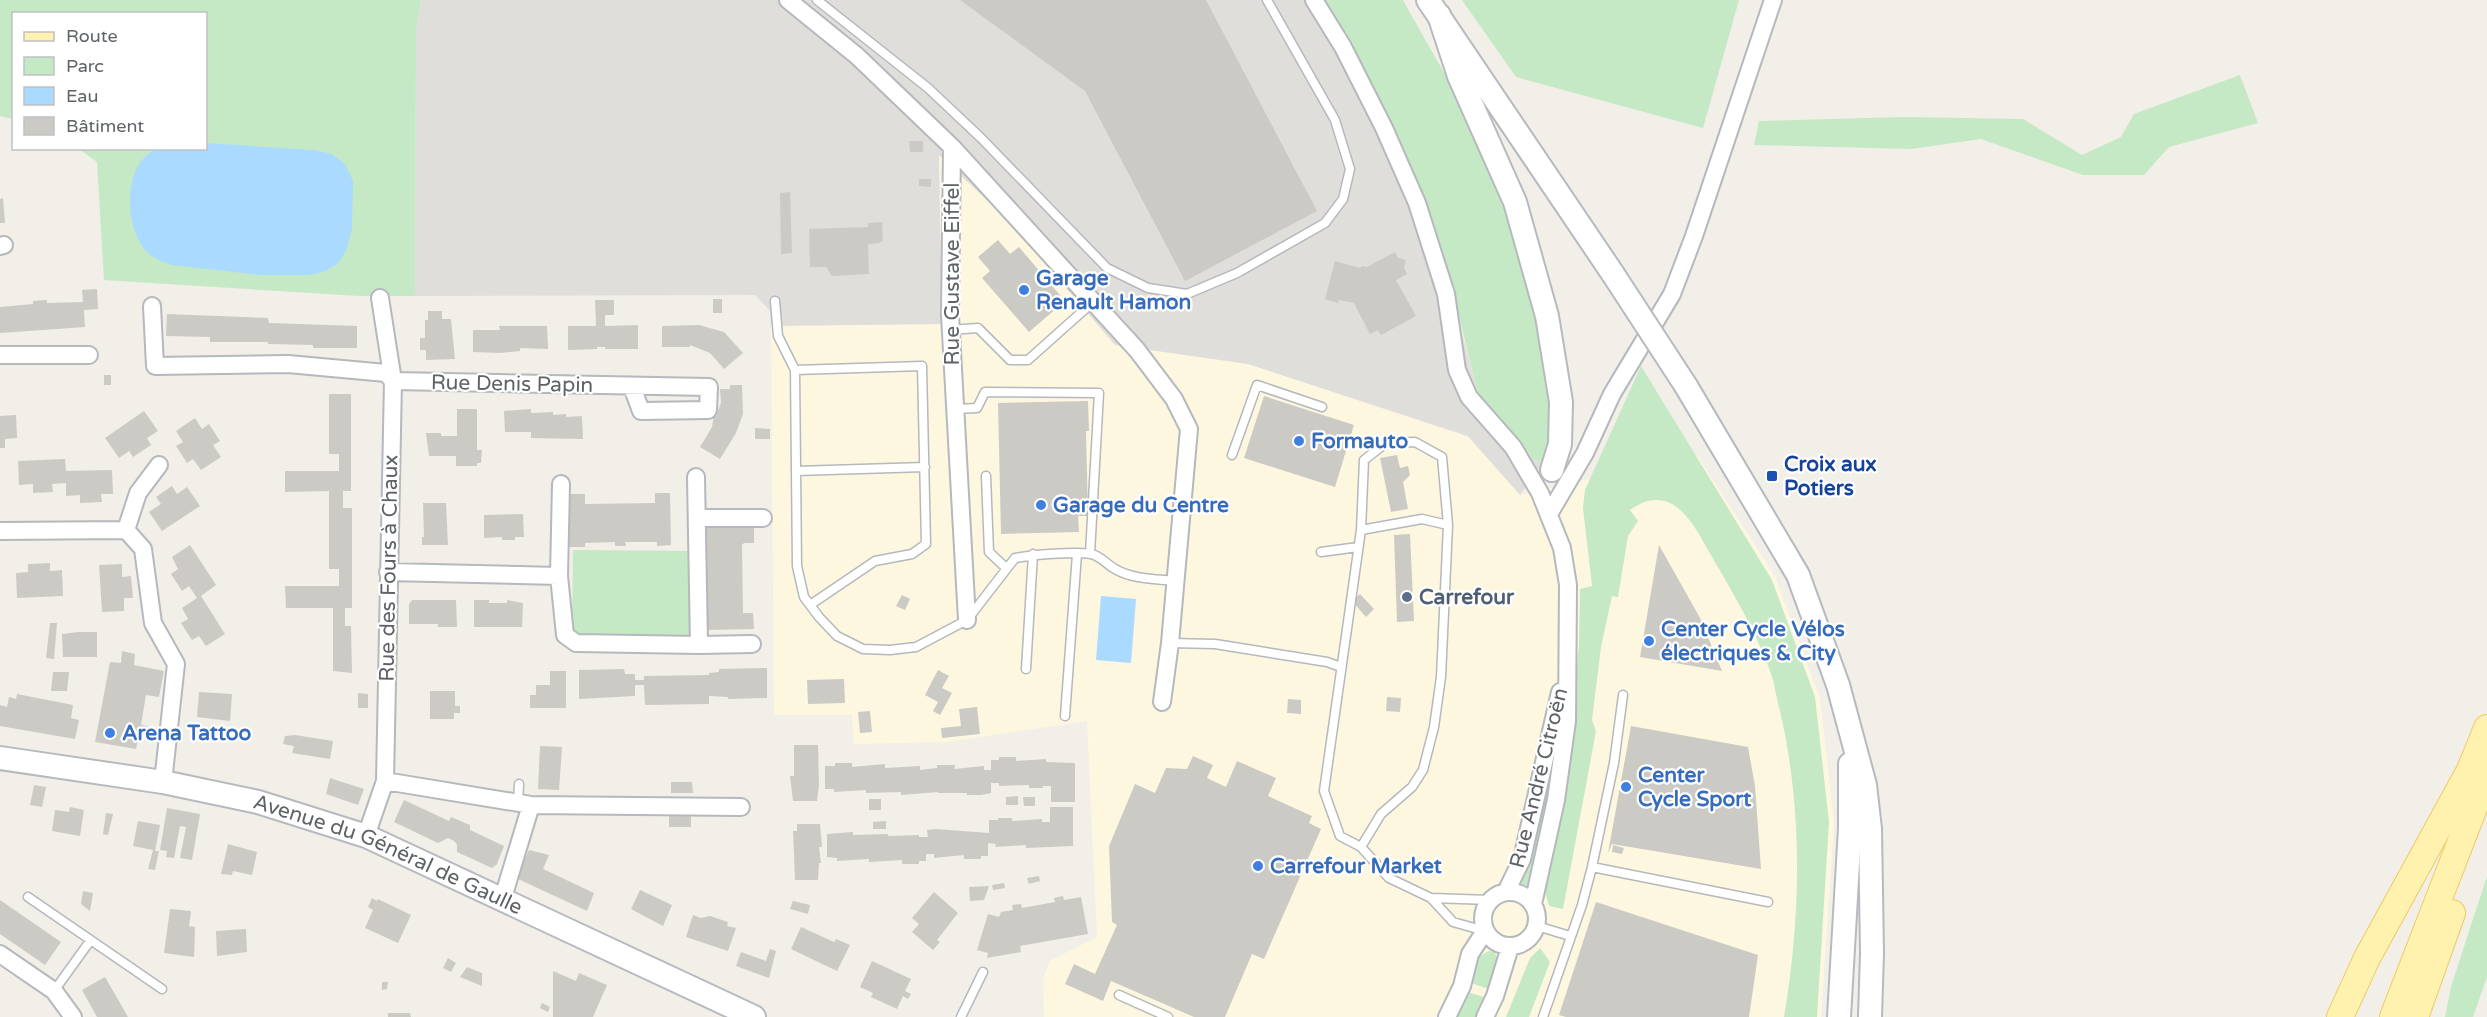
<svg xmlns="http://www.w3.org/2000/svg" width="2487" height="1017" font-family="'Varela Round',sans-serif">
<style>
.commercial{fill:#fef7e0}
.industrial{fill:#e0deda}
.green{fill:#c5e8c5}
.water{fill:#aadaff}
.building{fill:#cccac5}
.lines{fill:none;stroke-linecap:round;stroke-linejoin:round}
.service-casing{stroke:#b5b8bc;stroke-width:11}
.minor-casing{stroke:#b5b8bc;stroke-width:20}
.secondary-casing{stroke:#b6babf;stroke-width:26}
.primary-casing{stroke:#f2c960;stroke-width:28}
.service{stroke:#fff;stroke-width:8}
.minor{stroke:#fff;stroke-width:16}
.secondary{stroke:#fff;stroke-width:22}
.primary{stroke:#fff2af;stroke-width:26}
.secondary-bridge-casing{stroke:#b6babf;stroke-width:26;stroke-linecap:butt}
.secondary-bridge{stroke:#fff;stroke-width:22}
.shop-dot{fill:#3f7fe0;stroke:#fff;stroke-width:2}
.transit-dot{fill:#1a4fb4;stroke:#fff;stroke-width:2}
.service-dot{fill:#5c6f8a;stroke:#fff;stroke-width:2}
.labels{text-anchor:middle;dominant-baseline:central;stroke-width:4.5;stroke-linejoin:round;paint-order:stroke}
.street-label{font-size:21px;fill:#5f6368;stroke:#fff}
.shop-label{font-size:21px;font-weight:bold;fill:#366cbe;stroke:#fff;text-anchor:start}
.transit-label{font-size:21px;font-weight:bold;fill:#164399;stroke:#fff;text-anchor:start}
.service-label{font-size:21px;font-weight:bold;fill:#4e5e75;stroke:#fff;text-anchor:start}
</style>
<rect width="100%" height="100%" fill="#f1efe8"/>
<path class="commercial" d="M938,155L1005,217L1115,345L1248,364L1468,437L1520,495L1696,454L1775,576L1820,699L1834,822L1821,1017H1044L1043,979L1050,961L1097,937L1087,721L946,742L854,744L852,715H774L771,326L942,324Z"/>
<path class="industrial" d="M421,0H1324L1363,65L1398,135L1436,234L1478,394L1523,444L1534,460L1543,462L1520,495L1468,436L1248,364L1115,345L1005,217L939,155L942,324L771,326L770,311L755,295L415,296L416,32Z"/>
<path class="green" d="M0,0H421L416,32L415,296H360L104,280L97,162L79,149L206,148V14H14L13,119L0,116Z
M1324,0H1403C1420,32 1440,63 1456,96C1498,183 1533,276 1545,373C1549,403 1555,434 1543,462L1534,460C1518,438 1490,417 1478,394C1465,341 1453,287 1437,235C1410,151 1369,75 1324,0Z
M1462,0H1739L1703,128L1516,77Z
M2240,75L2258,123L2169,147L2144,175H2083L1981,139L1911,149L1754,145L1759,121L1903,117L2023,119L2082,155L2121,137L2134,114Z
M1641,366L1772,580L1815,697L1829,822L1817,1017H1784C1801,917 1803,810 1780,711C1776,698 1775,683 1770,671C1755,629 1730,588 1708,550C1691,519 1670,482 1630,510L1638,521L1628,536L1618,597L1612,596L1601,647L1592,720L1596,731L1563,909L1549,906L1544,889L1570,751L1579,644L1580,589L1592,586L1583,508L1585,490Z
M573,550L696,551V635H572Z
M1557,741C1550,790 1544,840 1527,886L1520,883V881Z
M2487,876V977L2473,1017H2445L2451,987Z
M1540,948L1550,962L1529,1017H1506L1530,958Z
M1489,951L1494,952L1499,960L1489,989L1471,983L1477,958Z
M1468,992L1487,998L1478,1017H1456Z"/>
<path class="water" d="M206,143L313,150L332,154L345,164L353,181L352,228L347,249L338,264L323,272L309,275H261L172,265C163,262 154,259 147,252C124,229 122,165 155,150C165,145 193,148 206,148Z
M1101,596L1136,599L1131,663L1096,660Z"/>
<path class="building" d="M960,0H1206L1317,211L1185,281L1085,91Z
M909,141H923V152H910Z
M919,179H931V187L919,186Z
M790,192L792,253L781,254L780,193Z
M3,198L5,223H0V199Z
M882,222L883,240L879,243L868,244L869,274L832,276L826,267H810L809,229L868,227V223Z
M998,240L1010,254L1019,247L1065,301L1029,332L982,278L990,271L978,257Z
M1395,252L1398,258L1406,260L1404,268L1407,274L1396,280L1416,316L1381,335L1378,330L1370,334L1354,303L1339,300L1338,303L1325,299L1335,261L1360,268L1362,266L1367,267Z
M97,289L98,309L84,310L85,327L0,333V307L33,304V301L47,300V303L83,302L82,290Z
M713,299H722V313H713Z
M595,300H614V315H605V326L638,325V349H605V347H597V349L568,350V326H596Z
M428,311H442V319H451L455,359L426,360V350H420V338H425V320H428Z
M167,314L268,318L269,323L357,326V348H313V345L268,344V342H210V337L166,336Z
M699,325L724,332L743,353L724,369L710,353L690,345V347H662V326Z
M499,326H547L548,349L520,348V351L500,353L473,352V330H500Z
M104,375H111V385H104Z
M730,385H742L743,414L736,433L720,459L700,447L712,427L714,415L716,416L721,403L720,389H730Z
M329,394H351V491H343V508H352V608H345V626H351L352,673L333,671V608H286L285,586H339V569H329V491L285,492V471H339V454H329Z
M1264,396L1354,425L1335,487L1244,458Z
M1088,401L1089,431H1086L1088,516H1078L1079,532L1001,534L998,403Z
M457,409H477V450H482L481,463H477V466H456V456H429L426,433H441V436H457Z
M531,409V413L553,412V415L566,414V417L582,416L583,439L531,438V432H505L504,411Z
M144,411L158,431L147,438L151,445L133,457L129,451L119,458L105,438Z
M16,415L17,438L5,439V448H0V416Z
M195,418L202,429L209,424L220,441L213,445L221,457L201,470L193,459L187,463L176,446L183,442L176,431Z
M755,428L770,429V439H755Z
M1397,455L1400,468L1408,466L1410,475L1403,482L1408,509L1391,512L1380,458Z
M65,459L66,471L112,470L113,494H101L102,502L80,503V495L66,496V483L52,484L53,492L33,493V484L19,485L18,461Z
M172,486L177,494L187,487L200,506L162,531L149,512L161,504L156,497Z
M655,493H670L671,545L657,546V542H625L626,546H615V542L585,543V547H569V494H585V504L655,503Z
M423,503H446L448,545H422V537H424Z
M523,514L524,537H515V540H502V537L484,538V515Z
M754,527V543H744L742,545L743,613H753L754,629L703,630L706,574L705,543H702V528Z
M1410,534L1414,621L1397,622L1394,535Z
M190,545L216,585L201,596L225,634L206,646L199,636L192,640L181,623L188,619L182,608L197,598L189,586L182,591L171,574L178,569L172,557Z
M1659,545L1700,618L1722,671L1640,657Z
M50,563V571L62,570L63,596L17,598L16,573L28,572V564Z
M122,564V577L131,576L133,598H124V611L102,612L99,565Z
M1360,594L1374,609L1366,617L1352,601Z
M902,595L910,599L905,610L896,606Z
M412,600H456L457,627H438V624H409V604Z
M474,600H489V603H507V600L523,603L522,627H474Z
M50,623H57L54,659L46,658Z
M78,632H97V657H63L62,634Z
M122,651L135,654L134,665L164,671L159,697L146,695L141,725L148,726L146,735L139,734L136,749L95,742L110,662L121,663Z
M767,668V698L728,699V697L709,696V704L645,705L644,685H635V696L579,699V670L624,669L625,674H635V680H644V676L709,675V673L719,672V669Z
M938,670L949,676L942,688L952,693L940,715L933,711L938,702L925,695Z
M550,671H566V708H530V695H536V685H550Z
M53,672H69L67,691H51Z
M844,679L845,703L808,704L807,680Z
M430,691H455V706H460V713H454V719H430Z
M199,692L232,694L230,721L197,717Z
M358,693L368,694V708H358Z
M17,694L73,705L71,718L79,720L75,739L0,726V705L7,707L9,697L16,699Z
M1387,697L1401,698L1400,712L1386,711Z
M1288,699L1301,700V714L1287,713Z
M977,707L980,734L942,738L941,728L961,726L959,709Z
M870,711L872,732L860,733L858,712Z
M1631,726L1748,747L1755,786L1761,869L1612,844L1608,853Z
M295,735L333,741L330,759L292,753L294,746L283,744L285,736Z
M794,745H818L819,785L817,801H793L790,776H794Z
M540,746L562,747L559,790L538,789Z
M1193,756L1213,765L1207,778L1226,787L1237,761L1276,778L1268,796L1312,816L1309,823L1321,829L1264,959L1252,954L1225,1017H1194L1111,981L1103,1001L1065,984L1074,964L1095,974L1117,925L1112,922L1109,846L1135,784L1155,793L1166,768L1187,769Z
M999,757H1016V761L1046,759V762L1075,763V802H1051V786H1043V788H1029V785L999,786V783H991V793L981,795H967V793H938V792L901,795V792L866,793V790L834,792V789H825V766H835V763H852V767L885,764V768L920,766V770L937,768V765H955L954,769L984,766V770H991V760H999Z
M330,778L364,789L358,805L326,794Z
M671,782H692L693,793H671Z
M34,785L46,787L42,807L30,805Z
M1018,796V805H1006V797Z
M1023,797H1035V806H1024Z
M869,799H881V810H869Z
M404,800L449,821L451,817L470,825V830L504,846L497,864L492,868L457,852V844L454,841L448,838L438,843L394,822Z
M70,807L84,810L80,836L52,831L55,810L69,812Z
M1050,807H1073V846L1026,848V845L995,847L996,844L988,843V856H981V859H964V855L934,858V854H926V861H919V864H902V860L869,862V859L837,861V858L827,857V834L853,832V835L888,834V836L919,835V837H928L927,830L936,829L989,833V820H998V818H1012V821L1042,819V822H1050Z
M167,808L200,814L192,860L180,858L186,827L180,826L174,858L166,857L167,851L160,850Z
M106,813L113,814L108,835L103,834Z
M669,816H691V827H669Z
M138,821L160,825L155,851H159L155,870L148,869L153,850L133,846Z
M886,821V829H873V822Z
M797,824H820L822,847H819L821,863H819L818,880H795L793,831H797Z
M228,844L257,852L252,875L233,871L232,875L221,874Z
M1613,845L1624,848L1622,854L1612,852Z
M529,850L549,855L543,869L594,893L587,911L516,878Z
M1039,876L1040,881L1029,884L1027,878Z
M1004,883L1005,888L993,890L992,885Z
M989,886L984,900L970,901L969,887Z
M640,890L672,905L663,926L631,909Z
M83,891L93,893L90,911L81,904Z
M934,892L958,913L937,940L940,942L933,950L912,932L919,924L912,918Z
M1063,896L1064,900L1081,897L1088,934L1020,946L1021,952L987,958L988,953L977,950L988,914L999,917L1001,912L1013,910L1012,905L1021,904L1022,908L1055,902L1054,898Z
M372,898L377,901L378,899L411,915L398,943L365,928L373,910L368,907Z
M0,900L61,942L45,965L0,934Z
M793,901L810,905L808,914L790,909Z
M1596,902L1758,955L1749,1017H1566L1559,1015Z
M170,909L191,911L189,926L195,927L194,957L164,953Z
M693,915L701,918L710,916L728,922L727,926L736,928L728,951L686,937Z
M801,927L834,942L836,939L850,945L837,971L791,949Z
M246,929L247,952L217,956L216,931Z
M770,949L776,951L769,978L736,966L741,952L766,961Z
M448,958L456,963L451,972L443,968Z
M872,961L911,979L905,991L911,994L908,999L903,996L897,1009L871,997L873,993L860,987Z
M467,967L482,973V986L460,977Z
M553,971L576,981L579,973L607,985L593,1017H553Z
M105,977L128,1017H97L82,990Z
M382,982H388L387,989L382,990Z
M542,1003L550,1007L548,1012L540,1008Z
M388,1013H410L411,1017H388Z"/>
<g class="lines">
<defs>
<path id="service" d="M817,0L928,88L981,138L1107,268L1148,288L1187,294L1237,273L1325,223L1343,199L1350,169L1335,120L1267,0
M775,301L778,336L795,370L797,566L804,597L819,617L837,636L863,649L890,650L916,647L967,620L1015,558C1032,555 1074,551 1091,554C1101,556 1106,564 1115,569C1132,579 1155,579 1175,581
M950,330L978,328L1010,360H1028L1093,302
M795,370L922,366L926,544L912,554L875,561L810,605
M955,409L977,408L985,392L1099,393L1090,554
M1232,455L1257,385L1322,407
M796,471L925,467
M986,476L989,552L1006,568
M1422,519L1448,525L1441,677L1434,727L1423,770L1412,787L1381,814L1361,847L1340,836L1324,791L1361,530Z
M1361,530L1364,460L1386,443L1415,442L1442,457L1448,525
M1321,552L1358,547
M1170,643L1215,644L1327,662L1341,667
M1026,669L1033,554
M1065,716L1077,554
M518,802L519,784
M1361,847L1389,878L1431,898L1453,922L1485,931
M1592,867L1768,902
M28,897L162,989
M1431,898L1490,900
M1537,926L1570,936
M54,991L90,941
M1119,995L1168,1017
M961,1017L983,972
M1543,1017L1582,905L1592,867L1614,763L1623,695"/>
<path id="minor" d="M788,0L857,56L952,147L950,315L967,620
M1314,0L1343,47L1384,128L1417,203L1446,294L1457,370L1469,397L1513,447L1540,493L1562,548L1568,585L1567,721L1556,800L1533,904
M952,147L1137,350L1174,399L1189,429L1170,643L1162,702
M0,246L4,245
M152,306L155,366L288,364L386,373L393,381L709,387L708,410L641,411L632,387
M0,355H89
M1549,514L1585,453L1612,394L1672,294L1694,236L1773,0
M698,518H763
M126,530L138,493L159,465
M0,531L126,530L143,549L153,623L176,664L163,782
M388,572L559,576L565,635L576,643L699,645L696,477
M559,576L561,484
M699,645L752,644
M385,781L531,805L502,901
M531,805L741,807
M366,836L385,781L393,381L380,298
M1483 919a27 27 0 1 1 54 0a27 27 0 1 1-54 0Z
M1506,892L1522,859L1560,692
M0,954L54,991L73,1017
M1447,1017L1462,986L1470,954L1485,931
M1485,1017L1495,996L1510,947"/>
<g id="secondary">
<path d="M1428,0L1613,274"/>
<path d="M1439,15L1459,76L1515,202L1547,316L1561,402L1560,444L1552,470"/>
<path d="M1686,386L1798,575L1838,685L1865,785L1870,829L1872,953L1870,1017"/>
<path id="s1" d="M0,758L163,782L258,802L366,836L754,1017"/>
<path d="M1839,1017L1850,828V764"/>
</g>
<path id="primary" d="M2340,1017L2367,958L2470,770L2487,728
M2393,1017L2487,774
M2415,1017L2452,913"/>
</defs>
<use href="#service" class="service-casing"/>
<use href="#minor" class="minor-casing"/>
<use href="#secondary" class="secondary-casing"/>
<use href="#primary" class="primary-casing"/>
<use href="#service" class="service"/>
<use href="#minor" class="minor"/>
<use href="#secondary" class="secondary"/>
<use href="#primary" class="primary"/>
<defs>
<path id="secondary-bridge" d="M1613,274L1686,386"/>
</defs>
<use href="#secondary-bridge" class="secondary-bridge-casing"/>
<use href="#secondary-bridge" class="secondary-bridge"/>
</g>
<g class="shop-dot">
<circle cx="1024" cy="290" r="6"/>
<circle cx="1299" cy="441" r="6"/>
<circle cx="1041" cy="505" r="6"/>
<circle cx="1649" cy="641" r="6"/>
<circle cx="110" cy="733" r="6"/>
<circle cx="1626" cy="787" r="6"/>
<circle cx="1258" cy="866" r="6"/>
</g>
<rect class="transit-dot" x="1766" y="470" width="12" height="12" rx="3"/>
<circle class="service-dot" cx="1407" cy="597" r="6"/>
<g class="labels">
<g class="street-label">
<text transform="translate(952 274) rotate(-90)">Rue Gustave Eiffel</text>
<text transform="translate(512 384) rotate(1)">Rue Denis Papin</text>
<text transform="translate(389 568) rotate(-89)">Rue des Fours à Chaux</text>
<text transform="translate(1539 778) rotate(-76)">Rue André Citroën</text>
<text stroke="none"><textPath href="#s1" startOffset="402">Avenue du Général de Gaulle</textPath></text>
</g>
<g class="shop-label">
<text x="1036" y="278">Garage<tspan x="1036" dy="24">Renault Hamon</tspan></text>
<text x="1311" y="441">Formauto</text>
<text x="1053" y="505">Garage du Centre</text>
<text x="1661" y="629">Center Cycle Vélos<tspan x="1661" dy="24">électriques &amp; City</tspan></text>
<text x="122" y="733">Arena Tattoo</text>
<text x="1638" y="775">Center<tspan x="1638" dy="24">Cycle Sport</tspan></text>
<text x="1270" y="866">Carrefour Market</text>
</g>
<g class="transit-label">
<text x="1784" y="464">Croix aux<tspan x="1784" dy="24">Potiers</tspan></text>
</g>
<g class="service-label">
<text x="1419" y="597">Carrefour</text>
</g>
</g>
<rect x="12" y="12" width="195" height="138" fill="#ffffff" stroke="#bfc1c3" stroke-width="1.5"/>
<rect x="24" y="32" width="30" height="9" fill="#fff2af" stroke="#bfc1c3" stroke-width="1.5"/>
<text x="66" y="42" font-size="18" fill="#5f6368">Route</text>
<rect x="24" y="57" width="30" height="18" fill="#c5e8c5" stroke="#bfc1c3" stroke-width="1.5"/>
<text x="66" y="72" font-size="18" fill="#5f6368">Parc</text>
<rect x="24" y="87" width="30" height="18" fill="#aadaff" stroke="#bfc1c3" stroke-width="1.5"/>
<text x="66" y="102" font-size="18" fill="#5f6368">Eau</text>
<rect x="24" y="117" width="30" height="18" fill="#cccac5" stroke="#bfc1c3" stroke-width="1.5"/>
<text x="66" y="132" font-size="18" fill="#5f6368">Bâtiment</text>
</svg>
